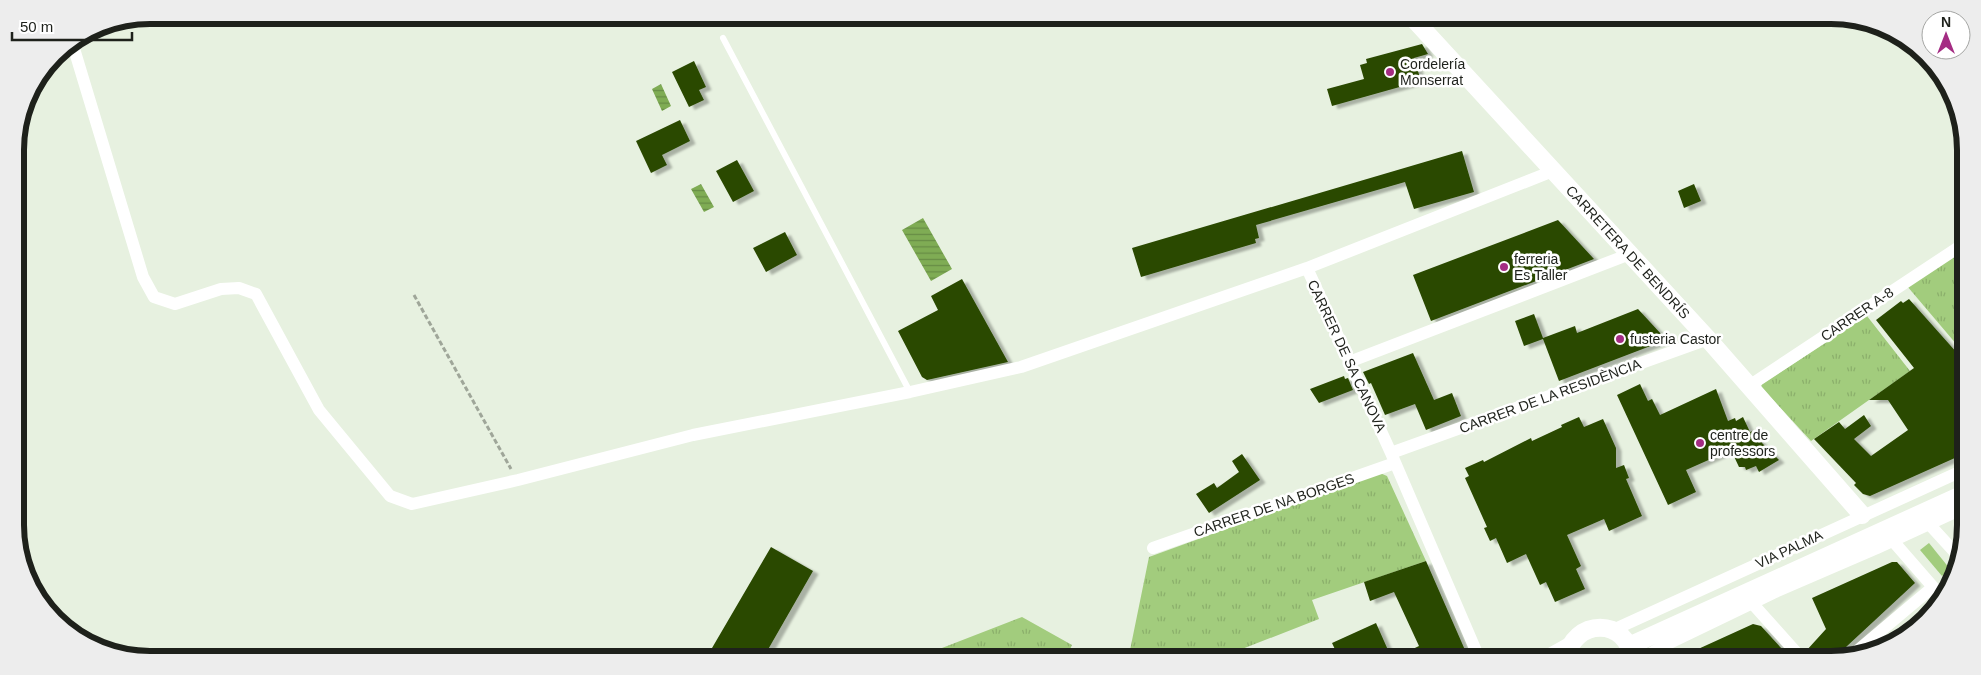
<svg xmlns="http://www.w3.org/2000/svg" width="1981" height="675" font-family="Helvetica,sans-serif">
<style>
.grass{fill:url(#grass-tufts)}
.park{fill:#a2cc7d}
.water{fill:url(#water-rules)}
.building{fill:#2a4800;filter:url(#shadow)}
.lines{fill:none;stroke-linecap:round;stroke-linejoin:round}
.path{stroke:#9fa699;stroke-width:3;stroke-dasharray:5 2.5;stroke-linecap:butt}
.lane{stroke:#fff;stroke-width:6}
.street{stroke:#fff;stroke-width:12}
.secondary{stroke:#fff;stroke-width:18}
.poi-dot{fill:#a42c83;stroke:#fff;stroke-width:2}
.labels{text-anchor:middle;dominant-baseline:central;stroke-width:5;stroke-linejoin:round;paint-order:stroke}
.poi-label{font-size:14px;fill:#1e211b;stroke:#fff;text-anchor:start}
.street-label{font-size:14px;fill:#1e211b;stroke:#fff}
.rim{fill:none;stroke:#1e211b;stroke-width:6}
</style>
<defs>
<pattern id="grass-tufts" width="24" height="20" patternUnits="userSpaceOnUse" patternTransform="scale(1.25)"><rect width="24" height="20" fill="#a2cc7d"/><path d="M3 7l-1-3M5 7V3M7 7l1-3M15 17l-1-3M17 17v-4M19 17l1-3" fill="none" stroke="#8baf6b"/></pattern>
<pattern id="water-rules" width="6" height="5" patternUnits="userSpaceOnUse" patternTransform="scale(1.25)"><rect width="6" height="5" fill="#7fac54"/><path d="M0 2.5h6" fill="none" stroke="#678c45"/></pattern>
<filter id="shadow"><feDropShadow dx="5.5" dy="3" stdDeviation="1" flood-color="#0004"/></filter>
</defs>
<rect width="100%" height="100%" fill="#e7f1e0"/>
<path class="grass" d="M1965,249V351L1963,352L1907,286Z
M1867,316L1910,371L1811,441L1761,387L1762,384Z
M1380,473L1387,476L1426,561L1312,600L1319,619L1214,660H1128L1149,557Z
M1022,617L1072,645L1065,660H911Z"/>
<path class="park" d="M1929,543L1950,569L1942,576L1920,550Z"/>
<path class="water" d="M661,84L671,106L662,111L652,89Z
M701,184L714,207L704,212L691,189Z
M923,218L952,269L931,281L902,230Z"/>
<path class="building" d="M1422,44L1428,54L1414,58L1421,81L1332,106L1327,89L1364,79L1360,65L1367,63L1366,59Z
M694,61L706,87L699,90L704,100L689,107L672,72Z
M680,120L690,141L662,155L667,165L651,173L636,141Z
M1462,151L1474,192L1414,209L1405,182L1256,225L1259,238L1255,239L1256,243L1141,277L1132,248Z
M737,160L754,191L733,202L716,171Z
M1694,184L1701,201L1684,208L1678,191Z
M1558,220L1594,259L1431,321L1413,275Z
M785,232L797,255L766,272L753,248Z
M962,279L1008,362L927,380L922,377L898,331L938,310L931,296Z
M1909,299L1966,363V453L1870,496L1863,494L1854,485L1856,483L1814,439L1839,422L1845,429L1864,415L1871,426L1854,439L1871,456L1908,430L1888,400H1869L1914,368L1876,320L1901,301L1903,303Z
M1638,309L1662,335L1661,342L1559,381L1543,339L1524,346L1515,321L1534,314L1543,338L1575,326L1577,333Z
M1413,353L1434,400L1452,393L1461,416L1426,430L1415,404L1385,415L1371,383L1369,384L1363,372Z
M1344,376L1345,379L1348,378L1353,390L1319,403L1310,389Z
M1640,384L1648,401L1652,399L1660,415L1716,389L1728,421L1735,418L1736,421L1743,417L1750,432L1753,431L1756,437L1779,460L1759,472L1756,466L1746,470L1745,467H1739L1731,450L1686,470L1696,492L1668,505L1617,395Z
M1579,417L1584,427L1603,419L1616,448V468L1624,465L1629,478L1626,479L1642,516L1609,531L1604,519L1567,535L1581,566L1576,569L1585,589L1555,602L1546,582L1540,585L1526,554L1507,563L1496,538L1490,541L1484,528L1487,527L1465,478L1469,476L1465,468L1483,460L1484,462L1531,438L1532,441L1562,427L1561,425Z
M1242,454L1260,480L1209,513L1196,494L1214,483L1217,488L1239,472L1232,461Z
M771,547L813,571L762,660H705Z
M1426,561L1465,650L1444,660H1340L1332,643L1376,623L1392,659L1419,646L1394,592L1370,601L1364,582Z
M1892,562H1897L1915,583L1832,660H1811L1806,651L1826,629L1812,598Z
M1753,624L1761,626L1792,660H1674Z"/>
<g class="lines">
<path class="path" d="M414,295L511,469"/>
<path class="lane" d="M723,38L910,392"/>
<path class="street" d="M72,42L143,277L154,297L175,304L221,289L239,288L256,294L319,410L390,496L412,504L518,480L693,435L910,392L1021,367L1307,268
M1349,362L1630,254
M1749,386L1965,243
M1391,453L1708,339
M1929,524L1961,559
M1893,541L1940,595
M1153,548L1395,463
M1868,548H1877L1966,507
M1752,603L1803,660
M1613,630L1966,469
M1851,656L1933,587
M1480,660L1391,453L1307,268L1553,171
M1539,660L1571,642
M1640,660L1661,647L1773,593L1877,548"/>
<g class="secondary">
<path id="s1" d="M1410,15L1708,339L1862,515"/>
<path d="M1629,646L1966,493"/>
<path d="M1566,660C1572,617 1629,617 1632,660"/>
</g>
</g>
<g class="poi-dot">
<circle cx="1390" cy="72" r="5"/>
<circle cx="1504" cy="267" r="5"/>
<circle cx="1620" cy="339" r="5"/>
<circle cx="1700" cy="443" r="5"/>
</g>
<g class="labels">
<g class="poi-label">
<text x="1400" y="64">Cordelería<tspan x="1400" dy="16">Monserrat</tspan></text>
<text x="1514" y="259">ferreria<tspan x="1514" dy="16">Es Taller</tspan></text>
<text x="1630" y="339">fusteria Castor</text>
<text x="1710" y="435">centre de<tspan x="1710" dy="16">professors</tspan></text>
</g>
<g class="street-label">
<text stroke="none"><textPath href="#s1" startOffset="322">CARRETERA DE BENDRÍS</textPath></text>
<text transform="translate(1857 314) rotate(-34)">CARRER A-8</text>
<text transform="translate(1347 356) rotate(65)">CARRER DE SA CANOVA</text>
<text transform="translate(1550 396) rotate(-20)">CARRER DE LA RESIDÈNCIA</text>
<text transform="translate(1274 505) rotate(-19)">CARRER DE NA BORGES</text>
<text transform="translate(1789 549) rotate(-25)">VIA PALMA</text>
</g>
</g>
<path d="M0 0H1981V675H0ZM150 24H1831A126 126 0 0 1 1957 150V525A126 126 0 0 1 1831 651H150A126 126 0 0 1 24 525V150A126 126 0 0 1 150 24Z" fill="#ededed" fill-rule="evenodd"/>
<path class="rim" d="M150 24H1831A126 126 0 0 1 1957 150V525A126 126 0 0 1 1831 651H150A126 126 0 0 1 24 525V150A126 126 0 0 1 150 24Z"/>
<g transform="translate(1946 35)"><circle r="24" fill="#ffffff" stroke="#a5a6a4"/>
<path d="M0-4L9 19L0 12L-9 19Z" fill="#a42c83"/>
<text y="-8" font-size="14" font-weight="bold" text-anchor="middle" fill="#1e211b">N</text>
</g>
<path d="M12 32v8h120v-8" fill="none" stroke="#1e211b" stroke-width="2.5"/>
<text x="20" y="32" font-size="15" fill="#1e211b" stroke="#ffffff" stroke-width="4" paint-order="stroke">50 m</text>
</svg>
